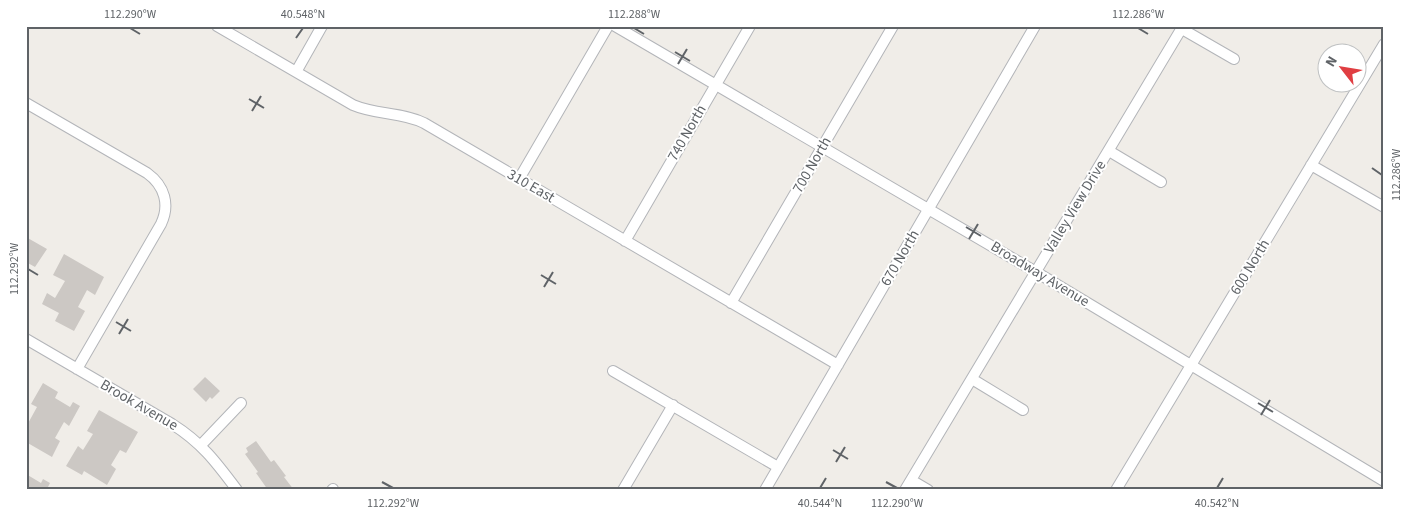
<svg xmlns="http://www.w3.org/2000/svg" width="1410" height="516" font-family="'Source Sans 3',sans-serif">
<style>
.building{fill:#ccc8c4}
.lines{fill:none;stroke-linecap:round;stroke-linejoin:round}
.street-casing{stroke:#b3b5b9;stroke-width:12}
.street{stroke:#fff;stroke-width:10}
.ticks{fill:none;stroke:#5f6367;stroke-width:2}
.labels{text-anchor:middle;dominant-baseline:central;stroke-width:4;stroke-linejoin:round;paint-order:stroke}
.street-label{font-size:15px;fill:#5f6367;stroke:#fff}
.neatline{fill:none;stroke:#5f6367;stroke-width:2}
.ticks-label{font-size:12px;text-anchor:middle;fill:#5f6367}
</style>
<rect width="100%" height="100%" fill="#f0ede8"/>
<path class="building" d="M26,237L47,249L35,267L26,262Z
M64,254L104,277L95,295L87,290L78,307L85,311L74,331L55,321L59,313L42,304L47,293L55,298L65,281L53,275Z
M205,377L220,391L212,399L210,397L206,402L193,389Z
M43,383L58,392L55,398L70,407L73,402L80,406L69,426L64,422L55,438L60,441L52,457L26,442V427L37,407L31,404Z
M99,410L138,432L126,453L120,450L111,465L116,469L107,485L84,471L82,475L66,466L78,446L83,450L93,434L87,431Z
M256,441L271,462L274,460L286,476L284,477L294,490H268L256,473L258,472L245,454L248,452L246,448Z
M26,474L41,483L43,479L50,483L48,487L53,490H26Z"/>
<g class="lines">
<defs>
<path id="street" d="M217,26L353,105C376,115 402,112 424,123L838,365
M615,26L1036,272L1384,481
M1182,29L1234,59
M296,72L322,26
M26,103L147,173C165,186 170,205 161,224L77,369
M1109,151L1161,182
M1311,165L1384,207
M519,179L608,26
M625,241L750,26
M731,303L893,26
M26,339L172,424C202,443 216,462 237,490
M613,371L778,467
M972,379L1023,410
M201,445L241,403
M911,480L928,490
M332,490L333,489
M623,490L673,405
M765,490L1035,26
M905,490L1183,26
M1116,490L1384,44"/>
</defs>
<use href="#street" class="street-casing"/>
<use href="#street" class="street"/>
</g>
<path class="ticks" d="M130,28L140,34M634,28L644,34M1138,28L1148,34M296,38L303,28M675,52L690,61M678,64L687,49M249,99L264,108M252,111L261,96M1372,168L1382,175M966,227L981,236M969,239L978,224M28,269L38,275M541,275L556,284M544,287L553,272M116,322L131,331M119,334L128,319M1258,403L1273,412M1261,415L1270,400M833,450L848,459M836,462L845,447M382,482L393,488M886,482L897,488M820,488L826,478M1217,488L1223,478"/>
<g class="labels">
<g class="street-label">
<text transform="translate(687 133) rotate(-60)">740 North</text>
<text transform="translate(812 165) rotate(-60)">700 North</text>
<text transform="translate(531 186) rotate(30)">310 East</text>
<text transform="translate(1075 207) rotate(-59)">Valley View Drive</text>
<text transform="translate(900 258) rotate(-60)">670 North</text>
<text transform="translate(1250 267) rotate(-59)">600 North</text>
<text transform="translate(1040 274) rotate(31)">Broadway Avenue</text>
<text transform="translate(139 405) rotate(30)">Brook Avenue</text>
</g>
</g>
<rect width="1410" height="516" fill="none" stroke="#ffffff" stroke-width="55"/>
<g transform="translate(1342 68) rotate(301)"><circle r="24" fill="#ffffff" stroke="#bfc1c2"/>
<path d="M0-4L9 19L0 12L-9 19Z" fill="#e03e42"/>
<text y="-8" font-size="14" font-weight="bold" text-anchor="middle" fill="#5f6367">N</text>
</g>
<rect x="28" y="28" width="1354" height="460" class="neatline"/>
<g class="ticks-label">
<text x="130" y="18">112.290°W</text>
<text x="303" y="18">40.548°N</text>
<text x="634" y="18">112.288°W</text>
<text x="1138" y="18">112.286°W</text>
<text transform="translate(1396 175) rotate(-90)" y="4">112.286°W</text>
<text transform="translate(14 269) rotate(-90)" y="4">112.292°W</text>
<text x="393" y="507">112.292°W</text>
<text x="820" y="507">40.544°N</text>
<text x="897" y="507">112.290°W</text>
<text x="1217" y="507">40.542°N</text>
</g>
</svg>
